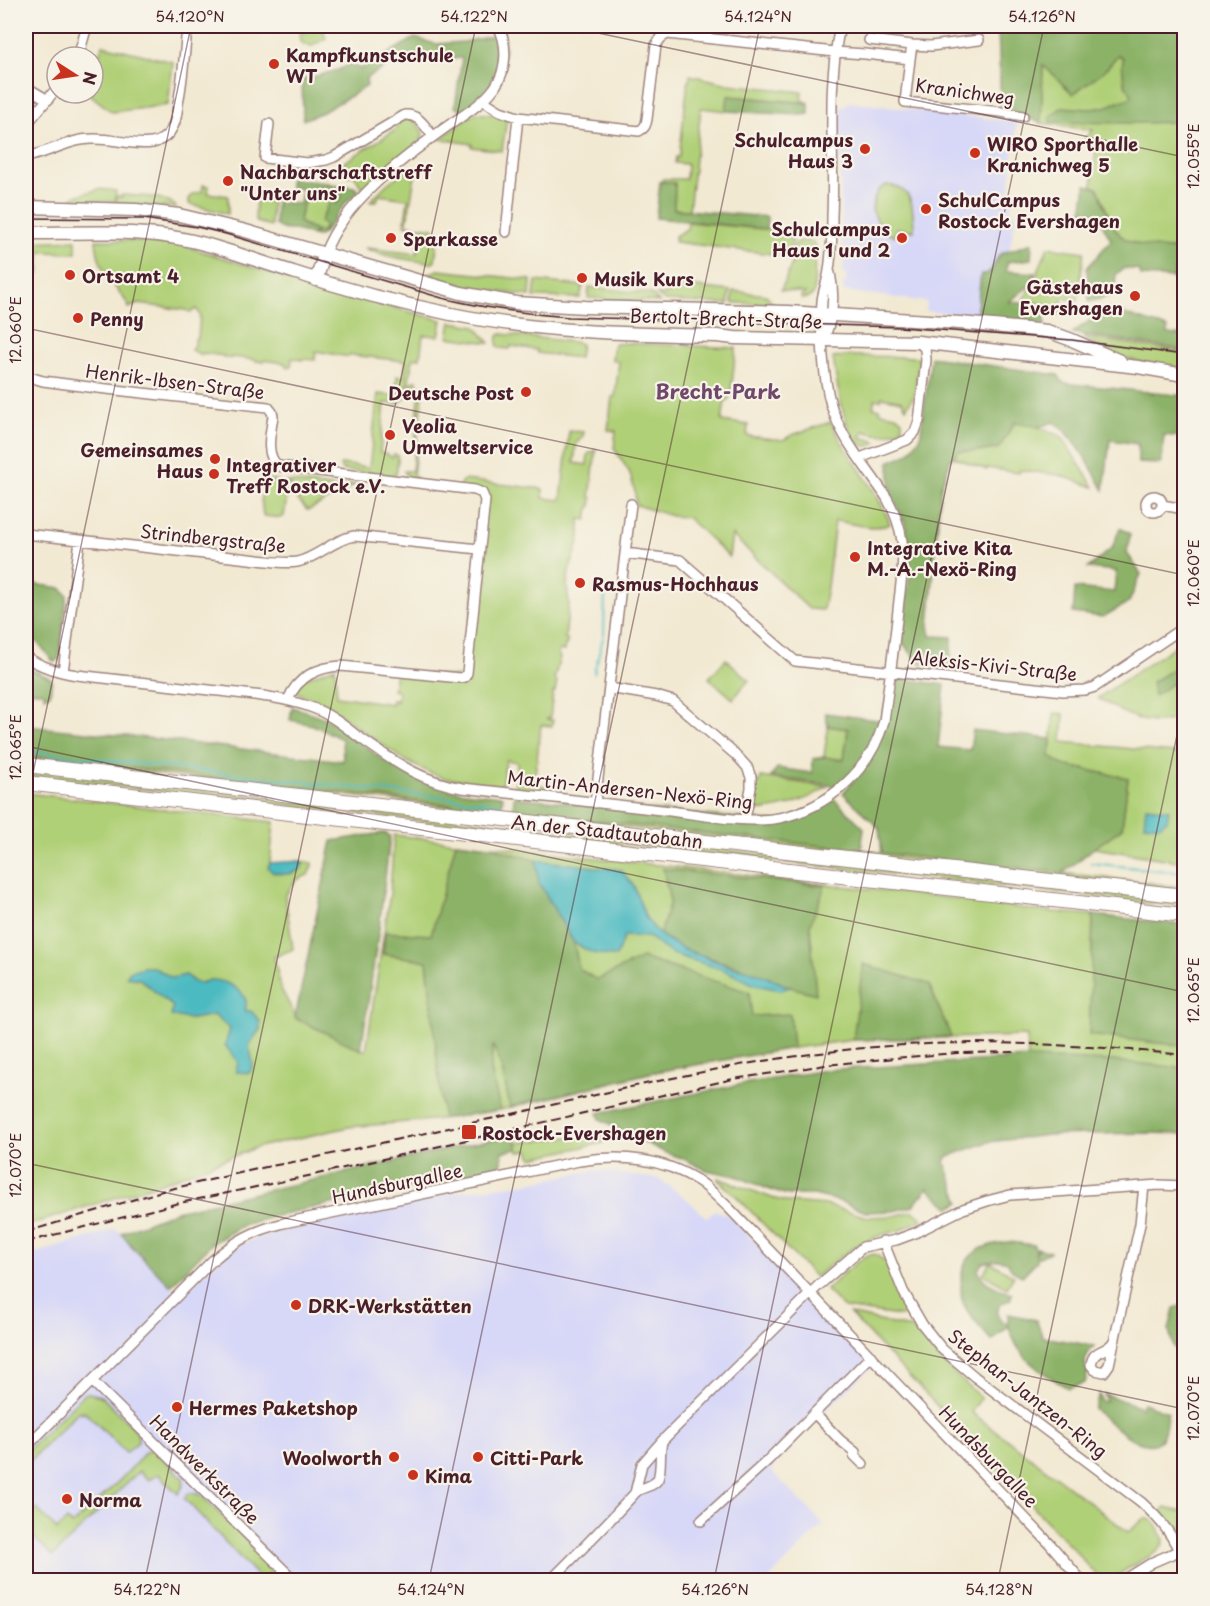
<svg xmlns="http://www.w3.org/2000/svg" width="1210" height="1606" font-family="'Playpen Sans',sans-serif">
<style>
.built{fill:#d7d7f8;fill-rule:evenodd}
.green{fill:#b0d077;stroke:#7d7851;stroke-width:1.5;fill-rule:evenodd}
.forest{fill:#8cb268;stroke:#6b684a;stroke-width:1.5}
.water{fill:#4bbac1;stroke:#4a6c76;stroke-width:1.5}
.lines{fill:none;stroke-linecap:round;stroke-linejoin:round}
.stream{stroke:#4bbac1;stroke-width:2}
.minor-casing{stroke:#9e847e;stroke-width:12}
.major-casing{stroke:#9e847e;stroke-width:15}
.highway-casing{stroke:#9e847e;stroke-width:16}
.minor{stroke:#fff;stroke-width:9}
.major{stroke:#fff;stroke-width:12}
.highway{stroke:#fff;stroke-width:14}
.tram{stroke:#4a1f2b;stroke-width:1.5}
.rail{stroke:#4a1f2b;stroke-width:2;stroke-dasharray:9 4.5;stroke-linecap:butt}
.ticks{fill:none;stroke:#4a1f2b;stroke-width:1.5;stroke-opacity:0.45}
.poi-dot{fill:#c8321e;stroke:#f7f3e8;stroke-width:2}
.labels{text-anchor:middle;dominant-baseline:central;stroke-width:4.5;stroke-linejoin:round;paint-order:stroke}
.poi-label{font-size:18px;font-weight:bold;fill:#4a1f2b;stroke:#f7f3e8;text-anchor:start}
.street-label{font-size:18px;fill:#4a1f2b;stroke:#f7f3e8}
.neighbourhood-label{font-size:20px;font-weight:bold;fill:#70496a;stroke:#f7f3e8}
.neatline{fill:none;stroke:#4a1f2b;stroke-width:2}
.ticks-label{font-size:15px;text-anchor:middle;fill:#4a1f2b}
</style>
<rect width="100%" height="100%" fill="#f7f3e8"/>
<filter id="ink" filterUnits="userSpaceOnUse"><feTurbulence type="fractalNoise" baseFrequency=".0167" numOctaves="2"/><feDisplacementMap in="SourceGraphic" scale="12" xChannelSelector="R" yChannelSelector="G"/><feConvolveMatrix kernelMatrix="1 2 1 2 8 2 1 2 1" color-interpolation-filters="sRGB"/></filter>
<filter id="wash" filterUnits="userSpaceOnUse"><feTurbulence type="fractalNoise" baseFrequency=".008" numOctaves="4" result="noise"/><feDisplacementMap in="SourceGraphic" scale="24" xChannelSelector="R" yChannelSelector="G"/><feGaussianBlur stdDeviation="1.35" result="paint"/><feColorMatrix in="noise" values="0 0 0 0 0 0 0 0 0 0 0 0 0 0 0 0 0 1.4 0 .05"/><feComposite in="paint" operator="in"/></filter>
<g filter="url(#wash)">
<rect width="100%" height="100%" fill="#f2e9d2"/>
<path class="built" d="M850,102L1017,122L1010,183V197L1012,203L1011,214L1016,215L997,317L926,311L927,302L843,291V283L846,282V274H843L844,255L841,239V187L838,110Z
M595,1170L659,1179L687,1199L707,1218L715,1210L731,1217L873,1366L818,1418L770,1470L824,1524L768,1580H26V1256L116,1229L181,1296L217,1261L246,1242L275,1232L440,1194L528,1183ZM148,1450L183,1488L178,1493L157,1474L149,1480L134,1466L142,1455Z"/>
<path class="green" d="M306,26H331L323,30L326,38L312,46L304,45L301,41L300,33H306Z
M1184,26V251C1166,248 1135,248 1120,235C1112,227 1102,199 1098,188L1092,186L1096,149L1085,139L1093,130L1041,123L1043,65Z
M103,45L173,62L168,105L112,112L88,93H93V67Z
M690,75L728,84L802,92L801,99L809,103L729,96L726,111L701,108L689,210L674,209L675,183L660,182L663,179H686L687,164L675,163L676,157H679L688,82H689Z
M475,113L498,115L507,118L502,151L472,147V144L440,139Z
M405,119C414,118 419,125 423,133L422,138L418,144L362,188L353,174L349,176C342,167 333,172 324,176V171L343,163L397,129L395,124Z
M407,169L416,170L407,222L405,221L408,199L379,195L377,201H370L387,184Z
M203,185L209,186L208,193L228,196V214L189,204V199L193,194L202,192Z
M887,185C915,188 913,209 914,231L896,228L895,236L882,232L872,209C874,198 876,189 887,185Z
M314,187C321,187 329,185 336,187C347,191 343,204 332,204L320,222L325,224V226L321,232H318L299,222C301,210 305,196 314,187Z
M99,189L116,191L115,202L72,200V197Z
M122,195C137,196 168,195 176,207V208L116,203L117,196L122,197Z
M256,196H258V199L272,201L271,226L257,222L255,219Z
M688,222L785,231L793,241L789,248L780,252L779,255L675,242V236L687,229Z
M405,224L433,228C440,236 436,250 435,261L433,263C409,260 387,258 365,248L417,254L420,228L405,225Z
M76,240V253L40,252L39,274L26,282V242Z
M96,240L156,241L182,245L271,273L294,282L442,320L439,336L423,335L420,358H413L408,384L398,393L396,389L397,376L404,377L406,361L350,355L349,357L316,351L315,360L303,359L302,360H300V359L292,358L291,367L286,366L285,363L264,360V362L256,361V360L233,357L232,358H224V356L203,353L202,355L191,350L195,343L194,342L196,338H198L200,315L197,309L190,312L186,310L138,304L129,308L128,304C111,281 98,270 96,240Z
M800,241L813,242L815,246L814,293L810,297L802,299L801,296L805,293L781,290L793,261L791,258L792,254L790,250L795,244Z
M1048,247L1084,252L1078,300L1062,298L1061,315L1048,305L1029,302L1024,298L1032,286Z
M438,270L531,280L530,296L476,289L426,275Z
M536,281L583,286L580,298L534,297Z
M679,285L730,291L728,304L665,301L657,295H665L672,288Z
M589,287L651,294L659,302L588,298Z
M733,291L766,295L774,304L732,303Z
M451,322L475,326L490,343L448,337Z
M501,334L574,342L581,344L579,358L537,353V350L511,346L510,349L499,348L497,344L498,336Z
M1083,337L1184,352V369L1150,364L1118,357L1084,339Z
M629,343L736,348L731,392L728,401H725L722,421L748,425L747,436L783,440L792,435L831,422C847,458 877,487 890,524C874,531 852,523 835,521L827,587L823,610L809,609L732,535L729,557L688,518L672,516L636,505L635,492L630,473L614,448L616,431L608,430L612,397H615L619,362L612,360L614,344Z
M848,356L917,357L919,361L915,394L906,408L902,401L881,397V400L875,399L873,407L880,409V412L896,415L902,420V428C889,436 878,436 864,431L861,437L877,442C846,466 836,376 833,358Z
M417,380V385L424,386L413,476L416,477V479L407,477L404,471H412L420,390L412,392L398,404L385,403L380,452L388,454V456L393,457L394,454L397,455L398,460L396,474L392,476L342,470L340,466L342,464L369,468L378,394L399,396L412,384V382Z
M967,398L1061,436L1094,487L1059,475L1020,470L1019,473L988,468L987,470L941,452Z
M569,431L584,432L583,436L576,444L574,463L587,465L588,454L596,450L590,497L592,498L591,507L589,508L587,520L580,519V537L576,552L569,571L567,586L569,604L565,638L567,639V644L565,645L564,651L559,650L558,656L560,657L554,680L557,681L555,692H553L550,718L546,719L553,720L552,726L541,725L534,784L545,786V791L515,787L517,762L506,760L502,786L444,778L426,771L406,761L327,706L292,690L300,680L335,667L337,696L391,704L392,700L397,701L398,692L393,690L396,672L465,677L484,495L460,488L461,482L464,480L543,489V498L561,500Z
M263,479L279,481V485L285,486L286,482H289L284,516L281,518L265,516L263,515L261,498Z
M291,482L337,488L356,484L309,510H307L290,491Z
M1184,640V714C1180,716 1176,719 1171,720C1145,728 1120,711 1098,698Z
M726,659L749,680L733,699L709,678Z
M1054,713L1064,714L1062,742L1184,754V862L1094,848L1122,828L1128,778L1062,765L1050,756Z
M828,726L848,729L844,760L824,757Z
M26,756L1184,887V891L26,759Z
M26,770L1184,902V907L26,776Z
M761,777L827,787C803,803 777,811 748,811L754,781L760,782Z
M26,793L274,822L270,863L269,867L303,864L300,861L313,863L308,875L296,880L285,896L293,949L274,957L281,989L297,1019L366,1051L390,893L394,835L966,900L1040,911L1093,915L1090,1035L1184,1046V1129L1029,1086L1027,1036L853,1040L793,1048L649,1073L500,1110L443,1119L349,1127L258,1147L161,1183L26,1226ZM153,967L172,978L186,975L197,984L211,980L222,982L260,1029L249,1045L214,1015L191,1019L172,1016L174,1007L140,979L126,977Z
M602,1133L603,1143L532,1158L529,1150L519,1152L517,1143Z
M718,1178L772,1198L787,1202L826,1205L868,1217L894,1216L913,1211L923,1219L898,1231L884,1234L861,1243L841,1256L815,1277L735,1195L718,1180Z
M875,1254L886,1262L913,1318L844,1308L826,1290L845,1272L865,1256Z
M990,1262L1014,1276L1007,1288L983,1274Z
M850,1314L913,1329L945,1365L981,1398L971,1412L1128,1532L1144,1519H1149L1155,1523L1162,1535L1164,1540L1162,1546L1157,1552L1127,1569L1112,1580H1101L1076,1552Z
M89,1393L101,1396L138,1432V1442L126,1453L84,1411L82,1413L79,1411L26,1465V1451L84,1394Z
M153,1449L183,1478C185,1485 182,1488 178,1494L158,1474L149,1480L139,1471L53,1556L30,1534L32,1532L26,1526V1512L30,1516L37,1509L57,1530L67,1520L72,1525C93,1505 116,1486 135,1464C141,1458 144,1450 153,1449Z
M189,1493L200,1494L275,1569L261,1580L184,1498Z
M1165,1508L1184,1512V1538L1179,1535L1161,1512Z"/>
<path class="forest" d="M998,26H1184V122L1138,123L1050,122L1049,118L1062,107L1089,109L1105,107L1132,97C1131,91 1127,89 1125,84C1122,75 1122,67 1123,58L1118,55L1105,70L1073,94L1043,65L1041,123L1023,116L1001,112Z
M503,34L505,49L497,85L467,112L455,107L462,58L440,60L402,58L366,78L367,86L323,112L303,120L302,78L305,79L338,70L351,64L361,69L415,38L435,44L464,42Z
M728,96L809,103V114L801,115L726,111Z
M290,179L329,183V186L314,187C305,196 300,210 299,222L315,231L313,236C309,234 303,232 299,231C289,229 284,232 275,225L276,202L300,204L302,189L290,187Z
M660,182L675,183L674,209L767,217L766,229L656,218Z
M331,184L354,187L359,191L346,202L325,232L319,236H314L316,231L321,232L324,230L325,224L320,222L329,203L337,204L342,197L341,190L331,186Z
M1086,185L1098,188C1102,199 1111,227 1120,235C1134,248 1166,248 1184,251V271L1175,270L1174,278L1141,276L1138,270L1125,268L1116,274L1114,295L1089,302L1087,268L1111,240L1096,213H1082Z
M1032,243L1031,259L1007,262L1006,271L1035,273L1030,285L1009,302L1045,305V325L976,318L981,274C994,275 993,263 1000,254Z
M1107,309L1168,328V334L1184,336V350L1072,333Z
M931,357L1058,375L1063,383L1184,396V437L1164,435L1161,464L1138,463V444L1110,440L1104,490C1090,466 1077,439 1054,422L1039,427L1015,422L999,448L984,451H959L951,459L941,486L929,626L931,636L952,637L950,667L920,664L901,641L910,571V549L904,521L891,493L889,462L909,453L920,438Z
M1120,528L1130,534L1127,553L1141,574L1129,602L1103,617L1073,613L1075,588L1114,592L1116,571L1088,568L1112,548Z
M26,583L61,588L67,595L59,659L54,662L26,630Z
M1184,662V686L1179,691L1173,683L1154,696L1152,682Z
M26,667L50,678L52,680L50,694L44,697V692L26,690Z
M902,679L945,685L938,747L970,750L973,730L1051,739L1050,756L1062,765L1128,778L1122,828L1094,848L1063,873L882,853L879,828L843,793L864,768L892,689L896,684Z
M292,707C307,712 323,715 335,724C361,741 384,764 412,777C440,791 472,793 503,796L501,811L26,756V726L157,739L343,761L342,739L313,725L290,720Z
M825,713L884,721L881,732L842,787L771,777L777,768L812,773L813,759L824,757L844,760L848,729L828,726Z
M514,797L779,822C799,818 816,810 834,799L864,828L861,850L513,812Z
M383,833L387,834L390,837L379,928L361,1050L295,1018L332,841Z
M456,842L495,847L500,850L536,860L539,883L574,943L579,969L597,980L642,958L749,992L752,1016L790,1014L793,1048L649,1073L510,1107L501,1065L493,1045L491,1069L500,1110L443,1119L427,961L383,954L385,932L431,935Z
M663,869L825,886L810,925L816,994L790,987L757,973L683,949L660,935L670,901Z
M1093,915L1184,925V1046L1089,1035Z
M863,964L929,984L951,1037L853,1040Z
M1028,1058L1113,1061L1184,1068V1134L1147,1133L1049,1135L988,1142L947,1157L945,1163L960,1202L950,1208L928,1188L913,1206L893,1211L866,1212L839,1201L814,1195H789L773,1191L736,1176L706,1170L682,1158L666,1153L600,1119L598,1113L743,1084L826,1070Z
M515,1134L518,1149L502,1152V1162L498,1169L283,1214L243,1225L211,1244L171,1286L135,1250L121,1233L176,1211Z
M1009,1242L1034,1245L1036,1256V1248L1050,1252L1037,1258V1261L1022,1276C1015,1273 1009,1269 1008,1262L999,1260L982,1263L978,1270C983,1285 999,1288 1012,1294L1010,1300C1001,1302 996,1306 998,1316L1003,1322L1008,1323V1314L1036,1320L1043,1337L1094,1346C1086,1355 1082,1362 1088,1372L1085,1383L1068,1388C1041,1372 1017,1359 1009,1326L992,1341C983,1331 965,1312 962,1299C961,1295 961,1290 961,1285C960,1254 982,1244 1009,1242Z
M1184,1305V1354L1173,1347L1169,1330L1174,1308Z
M1099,1394L1102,1402L1106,1401L1104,1394L1141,1407L1143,1403L1168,1412C1166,1420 1166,1432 1161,1439C1145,1459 1106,1419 1094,1409Z"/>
<path class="water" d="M1146,807L1169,810L1167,820L1159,826L1144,824Z
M536,860L621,870L634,886L646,918L660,935L683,949L729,966L757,973L790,987L781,990L755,985L724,970L672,954L648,937L624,936L616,957L592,953L574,943L539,883Z
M300,861L303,864L300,870C290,875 283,875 272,872L268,867L270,863Z
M144,967H153L172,978L186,975C189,978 193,983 197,983C202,984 207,980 211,980C227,980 252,992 245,1011H251L260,1021V1029L249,1045L253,1064L250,1073L236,1072L238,1062L225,1045L230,1029L214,1015L191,1019L171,1016L173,1007L140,979L126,977L130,971Z"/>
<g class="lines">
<path class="stream" d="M604,635L605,585
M596,665L603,638
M594,673L595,667
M26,751L502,804
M1091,863L1184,873"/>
</g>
</g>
<g filter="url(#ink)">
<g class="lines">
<defs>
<path id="minor" d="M869,40L912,45
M78,57L87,26
M910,59L912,45L931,46L979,40
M26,87L48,100
M484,101L500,111L518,117L639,131C645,128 646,125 647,119L656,45L661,38L667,34L835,52L865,54L910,59L905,102L1001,112L1023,116
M269,124L265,158L307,163L326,160L334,157L405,115C419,114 425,127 433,136
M26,125L57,88
M26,157C48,153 70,139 92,139C112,138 133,146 152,143C159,142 168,136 171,130C176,123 177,113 178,104C183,78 185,52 187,26
M506,232L518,117
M325,253C343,203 403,158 445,128C463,115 482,105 495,87C507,70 508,44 498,26
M824,338C834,316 835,296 830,273
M26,376L43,381L89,387L268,407L272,412L273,416C271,432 264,454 278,466L475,490L482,493L485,500L467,673L465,677L460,678L341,666C318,667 297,677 288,700
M860,458L907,440L915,432L919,421L926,360L925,349L921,344L918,342
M1146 504a8 8 0 1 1 16 0a8 8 0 1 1-16 0Z
M1162,505L1184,509
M26,534L258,560C270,561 284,564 297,562C317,558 332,540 354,536L479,549
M625,553L680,560L795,661L1063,691L1085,690L1095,687L1184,627
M26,657C41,667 59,672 77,675C121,680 165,685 209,690C244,694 281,696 313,708C329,714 343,725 356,735C392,760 417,780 462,788C531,795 601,803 670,811C703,815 747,824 779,818C829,808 871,769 884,721C889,684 894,647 898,610C900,588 905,564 902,541C900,526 894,511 887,498C867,468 841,439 831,405C823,377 820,330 822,301C823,290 828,281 829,270C832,252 832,233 832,216C835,151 826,91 840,26
M63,672L80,540
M609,688L656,696L673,701L737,756L747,767L751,777V788L745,819
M595,803L631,504
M883,1241L903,1291L922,1324L942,1349L975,1377L1141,1502C1163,1522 1173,1535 1184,1562
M1115,1339C1107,1355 1093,1347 1091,1365L1095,1370L1104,1372L1109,1365L1140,1224L1144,1186
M92,1381L294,1580
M814,1413L840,1440L855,1452L854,1455L863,1464
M26,1447L212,1261C236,1240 253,1231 284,1223L579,1161C620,1154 664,1158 700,1182C710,1189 719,1199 728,1207L1050,1544L1081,1580
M635,1493L642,1464L663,1440L818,1286L863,1247L896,1240L915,1233L963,1209L987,1201L1010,1195L1159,1185L1184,1186
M701,1521L767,1461L871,1356
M551,1580C579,1552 608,1523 635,1493C641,1486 653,1488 658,1479C662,1468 659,1454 662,1442
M1124,1580L1153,1562L1183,1549"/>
<path id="major" d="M26,207L136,210L179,215L242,230L461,293L516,303L585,307L788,312L960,323L1015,328L1047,331L1072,340L1120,361
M26,233C72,233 126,230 171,237C212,243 253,260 293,272C344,289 397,303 451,314C539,332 628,334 717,336L735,338L918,342L1138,367L1184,375
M316,280L325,253"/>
<path id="highway" d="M26,765L1184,896
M26,783L1184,915"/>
</defs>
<use href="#minor" class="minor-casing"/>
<use href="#major" class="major-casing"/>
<use href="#highway" class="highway-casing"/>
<use href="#minor" class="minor"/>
<use href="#major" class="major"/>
<use href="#highway" class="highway"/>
<path class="tram" d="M26,218L144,219L197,227L226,234L442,298C484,308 526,314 569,317L899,327L1072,340L1184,355"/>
<path class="rail" d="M26,1232L162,1191L266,1167L309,1159C381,1143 453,1127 526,1111C625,1088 726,1064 828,1052C946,1037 1066,1043 1184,1055
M26,1242L175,1204L313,1175L733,1079L826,1065L895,1058L957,1053L1016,1052"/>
</g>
</g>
<path class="ticks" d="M565,26L1184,157M26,328L1184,575M26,746L1184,992M26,806L191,26M26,1163L1184,1409M145,1580L476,26M429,1580L760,26M714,1580L1044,26M998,1580L1184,702"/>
<g class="poi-dot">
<circle cx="274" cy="64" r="6"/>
<circle cx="865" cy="149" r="6"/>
<circle cx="975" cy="153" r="6"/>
<circle cx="228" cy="181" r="6"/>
<circle cx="926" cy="209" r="6"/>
<circle cx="391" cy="238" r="6"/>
<circle cx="902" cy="238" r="6"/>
<circle cx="70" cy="275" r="6"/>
<circle cx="582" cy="278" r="6"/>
<circle cx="1135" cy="296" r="6"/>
<circle cx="78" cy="318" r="6"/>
<circle cx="526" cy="392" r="6"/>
<circle cx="390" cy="435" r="6"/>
<circle cx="215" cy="459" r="6"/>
<circle cx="214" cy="474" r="6"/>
<circle cx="855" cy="557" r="6"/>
<circle cx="580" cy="583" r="6"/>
<rect x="461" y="1124" width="16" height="16" rx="3"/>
<circle cx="296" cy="1305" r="6"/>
<circle cx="177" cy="1407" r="6"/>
<circle cx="394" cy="1457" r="6"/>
<circle cx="478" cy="1457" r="6"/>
<circle cx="413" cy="1475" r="6"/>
<circle cx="67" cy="1499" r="6"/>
</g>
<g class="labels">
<g class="poi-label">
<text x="286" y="54">Kampfkunstschule<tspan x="286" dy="21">WT</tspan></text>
<text x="853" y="139" text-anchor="end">Schulcampus<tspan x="853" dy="21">Haus 3</tspan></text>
<text x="987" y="143">WIRO Sporthalle<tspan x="987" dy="21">Kranichweg 5</tspan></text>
<text x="240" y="171">Nachbarschaftstreff<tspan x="240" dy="21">"Unter uns"</tspan></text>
<text x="938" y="199">SchulCampus<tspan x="938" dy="21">Rostock Evershagen</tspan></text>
<text x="890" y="228" text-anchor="end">Schulcampus<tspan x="890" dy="21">Haus 1 und 2</tspan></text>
<text x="403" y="238">Sparkasse</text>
<text x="82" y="275">Ortsamt 4</text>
<text x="594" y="278">Musik Kurs</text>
<text x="1123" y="286" text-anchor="end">Gästehaus<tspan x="1123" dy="21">Evershagen</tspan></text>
<text x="90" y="318">Penny</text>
<text x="514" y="392" text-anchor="end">Deutsche Post</text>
<text x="402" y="425">Veolia<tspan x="402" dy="21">Umweltservice</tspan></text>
<text x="203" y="449" text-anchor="end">Gemeinsames<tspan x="203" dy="21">Haus</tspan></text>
<text x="226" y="464">Integrativer<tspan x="226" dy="21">Treff Rostock e.V.</tspan></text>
<text x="867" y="547">Integrative Kita<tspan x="867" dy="21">M.-A.-Nexö-Ring</tspan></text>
<text x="592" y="583">Rasmus-Hochhaus</text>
<text x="482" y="1132">Rostock-Evershagen</text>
<text x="308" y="1305">DRK-Werkstätten</text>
<text x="189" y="1407">Hermes Paketshop</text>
<text x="382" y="1457" text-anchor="end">Woolworth</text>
<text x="490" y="1457">Citti-Park</text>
<text x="425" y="1475">Kima</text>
<text x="79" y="1499">Norma</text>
</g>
<g class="street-label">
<text transform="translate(965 91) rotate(8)">Kranichweg</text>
<text transform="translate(726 318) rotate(2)">Bertolt-Brecht-Straße</text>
<text transform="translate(175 381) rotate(7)">Henrik-Ibsen-Straße</text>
<text transform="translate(213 538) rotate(6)">Strindbergstraße</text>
<text transform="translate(994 665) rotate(6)">Aleksis-Kivi-Straße</text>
<text transform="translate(630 789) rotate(6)">Martin-Andersen-Nexö-Ring</text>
<text transform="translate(607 831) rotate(6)">An der Stadtautobahn</text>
<text transform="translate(397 1183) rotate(-12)">Hundsburgallee</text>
<text transform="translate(1028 1393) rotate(38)">Stephan-Jantzen-Ring</text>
<text transform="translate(989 1456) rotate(46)">Hundsburgallee</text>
<text transform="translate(205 1469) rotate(45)">Handwerkstraße</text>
</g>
<g class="neighbourhood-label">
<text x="718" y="391">Brecht-Park</text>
</g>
</g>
<rect width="1210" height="1606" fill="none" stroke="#f7f3e8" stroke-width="66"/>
<g transform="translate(75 75) rotate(102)"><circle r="28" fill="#f7f3e8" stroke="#b29e9c" stroke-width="1.5"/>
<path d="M0-4.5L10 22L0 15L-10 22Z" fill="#c8321e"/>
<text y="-9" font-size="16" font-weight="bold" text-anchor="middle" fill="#4a1f2b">N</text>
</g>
<rect x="33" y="33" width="1144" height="1540" class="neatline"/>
<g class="ticks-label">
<text x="190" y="22">54.120°N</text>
<text x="474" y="22">54.122°N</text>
<text x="758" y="22">54.124°N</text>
<text x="1042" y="22">54.126°N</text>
<text transform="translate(1194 156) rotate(-90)" y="5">12.055°E</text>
<text transform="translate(16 330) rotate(-90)" y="5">12.060°E</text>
<text transform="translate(1194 573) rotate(-90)" y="5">12.060°E</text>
<text transform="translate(16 747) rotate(-90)" y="5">12.065°E</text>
<text transform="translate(1194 990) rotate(-90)" y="5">12.065°E</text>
<text transform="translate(16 1165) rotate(-90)" y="5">12.070°E</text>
<text transform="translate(1194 1408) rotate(-90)" y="5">12.070°E</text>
<text x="147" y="1595">54.122°N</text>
<text x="431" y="1595">54.124°N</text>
<text x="715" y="1595">54.126°N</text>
<text x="999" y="1595">54.128°N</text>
</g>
</svg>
